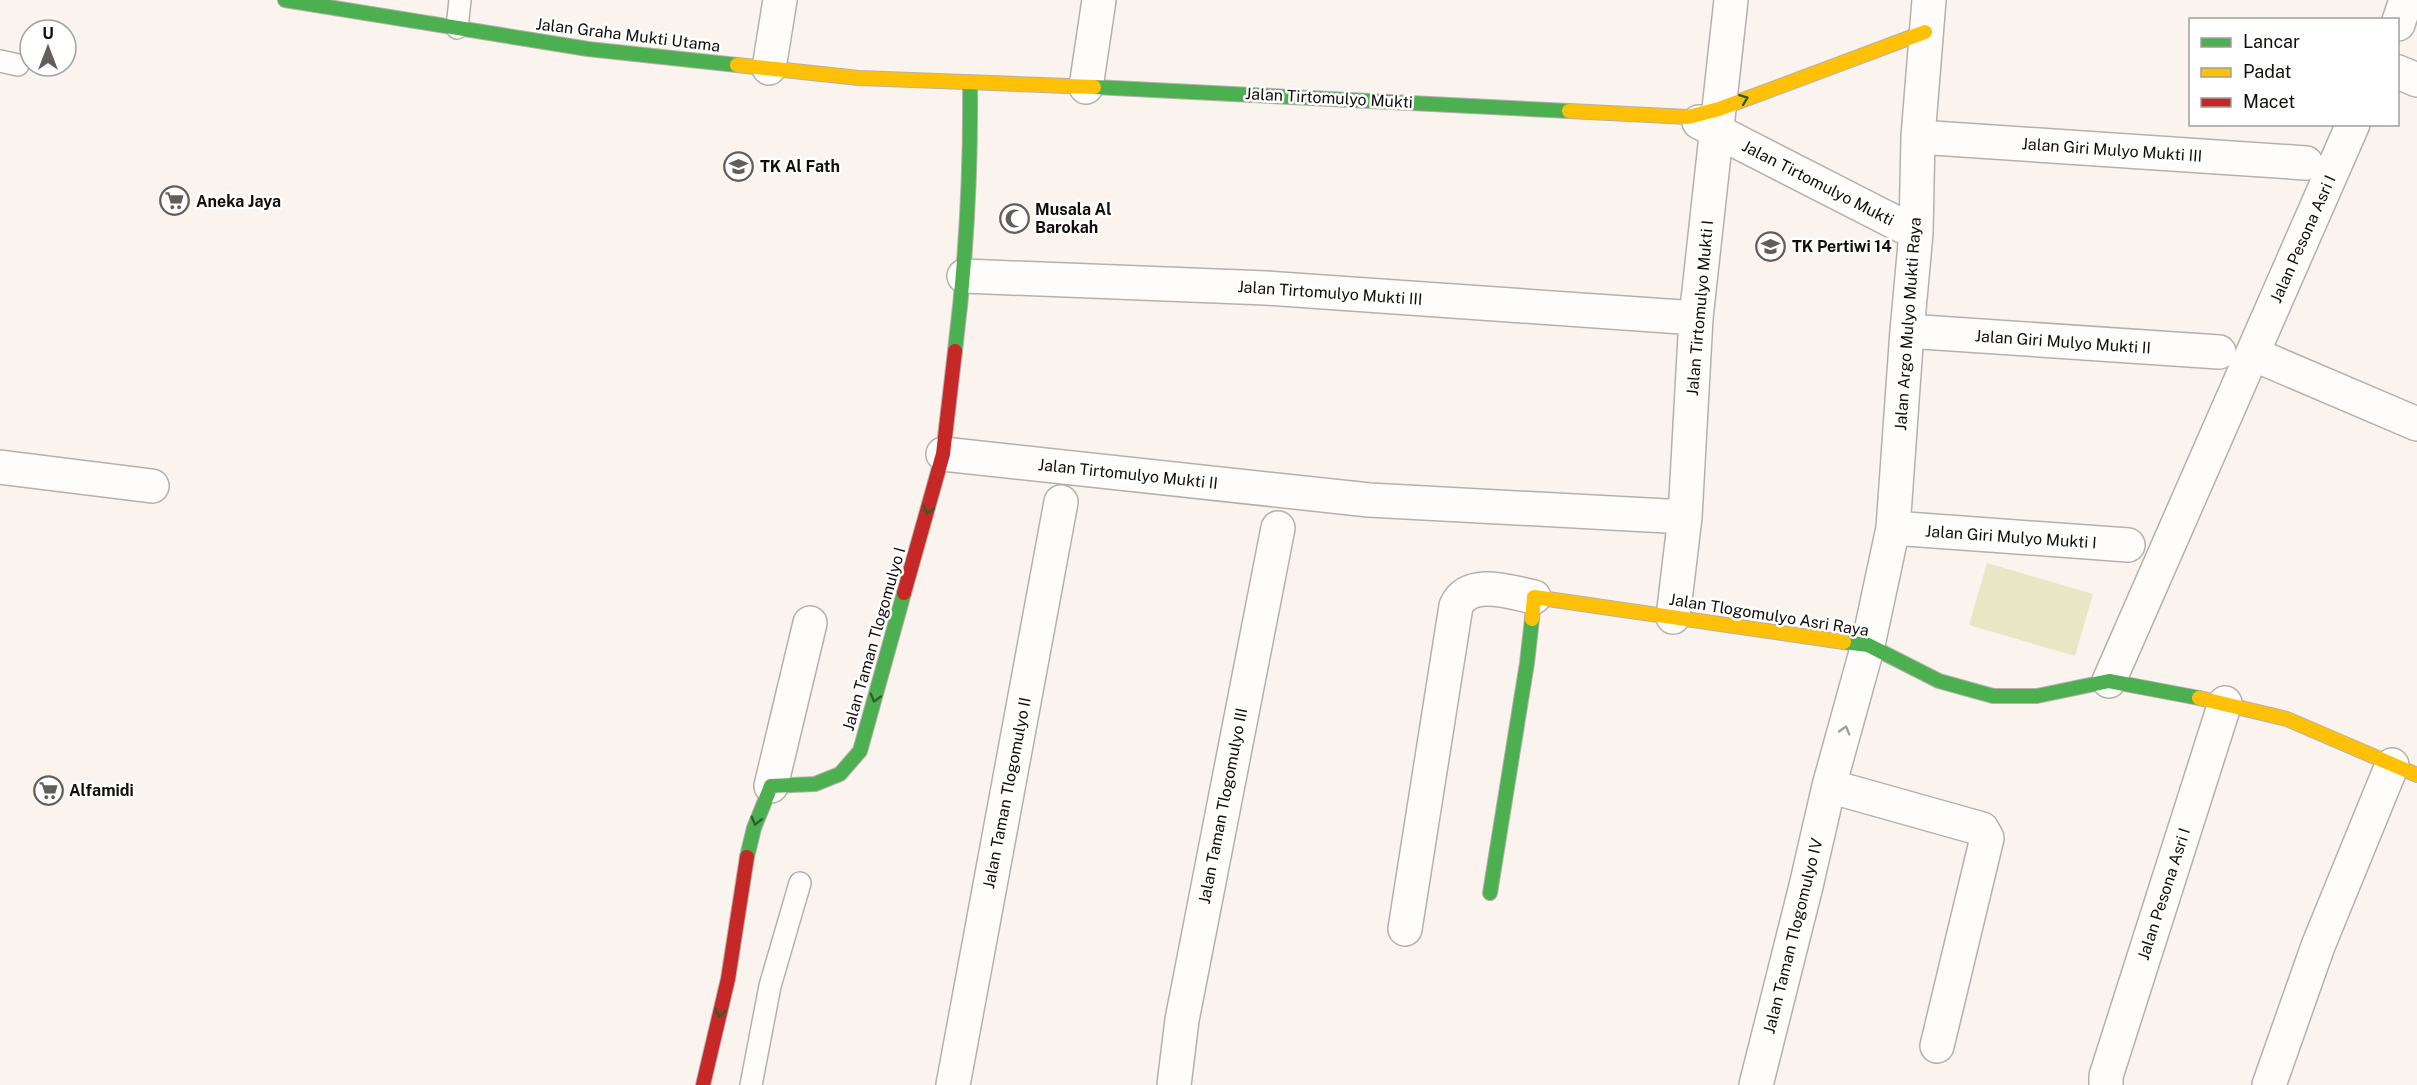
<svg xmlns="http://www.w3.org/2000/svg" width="2417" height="1085" font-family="'Public Sans',sans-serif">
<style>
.grass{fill:#e8e6c5}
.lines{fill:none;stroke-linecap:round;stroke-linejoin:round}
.lane-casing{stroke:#b6b0ad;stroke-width:24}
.street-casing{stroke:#b6b0ad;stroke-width:36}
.fast-casing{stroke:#b6b0ad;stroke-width:16}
.slow-casing{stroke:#b6b0ad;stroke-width:16}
.jam-casing{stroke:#b6b0ad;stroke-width:16}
.lane{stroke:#fefdfc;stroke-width:21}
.street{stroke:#fefdfc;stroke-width:33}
.fast{stroke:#4caf50;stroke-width:14}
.slow{stroke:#ffc107;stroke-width:14}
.jam{stroke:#c62828;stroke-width:14}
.oneway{stroke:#2f5e2e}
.oneway2{stroke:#a09d9c}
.labels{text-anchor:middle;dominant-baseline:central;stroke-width:5;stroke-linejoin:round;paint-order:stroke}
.street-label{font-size:16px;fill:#120e0b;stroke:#fff}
.poi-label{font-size:16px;font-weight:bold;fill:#120e0b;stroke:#fff;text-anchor:start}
</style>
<rect width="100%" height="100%" fill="#faf3ee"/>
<path class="grass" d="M1987,563L2093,594L2075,656L1969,625Z"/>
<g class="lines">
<defs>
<path id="lane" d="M457,28L460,0
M0,61L18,65
M751,1085L770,986L800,883"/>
<path id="street" d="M2398,24L2406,0
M769,68L780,0
M2398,72L2417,80
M1086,87L1099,0
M1699,122L1916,233
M1918,137L2306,163
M964,276L1266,288L1696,318
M1907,331L2219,352
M2253,354L2417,424
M943,454L1369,500L1685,517
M0,467L152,486
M1893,528L2128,545
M1673,617L1685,517L1696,318L1731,0
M2109,681L2353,124
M771,786L810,623
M1829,786L1982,829L1987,838L1937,1046
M1405,929L1456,606C1469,578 1510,592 1534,597
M953,1085L1061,502
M1174,1085L1182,1020L1278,528
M1756,1085L1806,886L1829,786L1868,645L1893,528L1907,331L1916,233L1918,137L1929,0
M2106,1085V1076L2225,703
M2269,1085L2318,946L2392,765"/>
<path id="fast" d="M285,0L588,49L737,65
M1094,87L1569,111
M955,351C966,262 971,173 970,83
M1844,642L1868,645L1939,681L1993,696H2037L2109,681L2199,698
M747,857L754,828L771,786L815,784L840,774L860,751L904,593
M1490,893L1527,663L1532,619"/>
<path id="slow" d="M737,65L859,78L1094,87
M1569,111L1688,117L1719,109L1925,32
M1532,619L1534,597L1844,642
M2199,698L2287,719L2417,775"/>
<path id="jam" d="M904,593L943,454L955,351
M703,1085L728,979L747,857"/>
</defs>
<use href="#lane" class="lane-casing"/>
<use href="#street" class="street-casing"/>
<use href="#fast" class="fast-casing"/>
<use href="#slow" class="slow-casing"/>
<use href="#jam" class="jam-casing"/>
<use href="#lane" class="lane"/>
<use href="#street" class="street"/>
<use href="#fast" class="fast"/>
<use href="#slow" class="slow"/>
<use href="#jam" class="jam"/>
</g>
<defs><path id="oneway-chevron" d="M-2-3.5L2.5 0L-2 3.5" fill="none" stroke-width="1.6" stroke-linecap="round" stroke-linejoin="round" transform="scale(1.5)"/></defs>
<g class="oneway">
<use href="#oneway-chevron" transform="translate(1744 99) rotate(-21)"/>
<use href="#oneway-chevron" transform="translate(928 510) rotate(106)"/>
<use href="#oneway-chevron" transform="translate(875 698) rotate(106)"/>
<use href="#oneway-chevron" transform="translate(756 821) rotate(104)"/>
<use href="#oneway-chevron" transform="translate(720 1013) rotate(103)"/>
</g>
<use class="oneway2" href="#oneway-chevron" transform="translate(1845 730) rotate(-74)"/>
<defs>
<symbol id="school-ring" viewBox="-11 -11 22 22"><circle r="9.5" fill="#fff" stroke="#635e5a" stroke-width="1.5"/><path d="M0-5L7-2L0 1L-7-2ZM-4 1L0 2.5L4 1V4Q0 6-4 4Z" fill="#635e5a"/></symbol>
<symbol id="supermarket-ring" viewBox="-11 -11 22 22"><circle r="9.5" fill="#fff" stroke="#635e5a" stroke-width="1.5"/><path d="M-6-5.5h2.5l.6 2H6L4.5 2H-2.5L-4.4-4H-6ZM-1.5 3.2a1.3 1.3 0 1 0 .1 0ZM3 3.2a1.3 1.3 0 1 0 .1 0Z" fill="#635e5a"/></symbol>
<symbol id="mosque-ring" viewBox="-11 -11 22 22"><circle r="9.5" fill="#fff" stroke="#635e5a" stroke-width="1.5"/><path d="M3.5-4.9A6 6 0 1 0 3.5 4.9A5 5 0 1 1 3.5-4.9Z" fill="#635e5a"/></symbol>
</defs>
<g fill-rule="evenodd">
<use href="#school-ring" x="722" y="150" width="33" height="33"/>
<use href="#supermarket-ring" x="158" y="184" width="33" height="33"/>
<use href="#mosque-ring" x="998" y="202" width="33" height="33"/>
<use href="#school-ring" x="1754" y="230" width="33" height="33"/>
<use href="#supermarket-ring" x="32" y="774" width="33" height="33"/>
</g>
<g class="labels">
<g class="street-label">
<text transform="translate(628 35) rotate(7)">Jalan Graha Mukti Utama</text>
<text transform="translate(1329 98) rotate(3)">Jalan Tirtomulyo Mukti</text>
<text transform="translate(2112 150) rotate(4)">Jalan Giri Mulyo Mukti III</text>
<text transform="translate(1818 183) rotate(27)">Jalan Tirtomulyo Mukti</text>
<text transform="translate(2303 239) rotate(-66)">Jalan Pesona Asri I</text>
<text transform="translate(1330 293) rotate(4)">Jalan Tirtomulyo Mukti III</text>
<text transform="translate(1700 308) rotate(-85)">Jalan Tirtomulyo Mukti I</text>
<text transform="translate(1908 324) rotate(-86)">Jalan Argo Mulyo Mukti Raya</text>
<text transform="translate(2063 342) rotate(4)">Jalan Giri Mulyo Mukti II</text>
<text transform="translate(1128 474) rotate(6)">Jalan Tirtomulyo Mukti II</text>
<text transform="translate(2011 537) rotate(4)">Jalan Giri Mulyo Mukti I</text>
<text transform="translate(1769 615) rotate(9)">Jalan Tlogomulyo Asri Raya</text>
<text transform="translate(874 639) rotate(-74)">Jalan Taman Tlogomulyo I</text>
<text transform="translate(1007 793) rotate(-79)">Jalan Taman Tlogomulyo II</text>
<text transform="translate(1223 806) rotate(-79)">Jalan Taman Tlogomulyo III</text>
<text transform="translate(2164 894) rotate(-72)">Jalan Pesona Asri I</text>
<text transform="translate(1793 936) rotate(-76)">Jalan Taman Tlogomulyo IV</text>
</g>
<g class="poi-label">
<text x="760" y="166">TK Al Fath</text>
<text x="196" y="201">Aneka Jaya</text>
<text x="1035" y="209">Musala Al<tspan x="1035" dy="18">Barokah</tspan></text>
<text x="1792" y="246">TK Pertiwi 14</text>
<text x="69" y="790">Alfamidi</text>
</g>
</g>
<rect x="2189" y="18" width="210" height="108" fill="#ffffff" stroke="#a09f9d" stroke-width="1.5"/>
<rect x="2201" y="38" width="30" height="9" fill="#4caf50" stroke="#a09f9d" stroke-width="1.5"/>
<text x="2243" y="48" font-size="18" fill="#120e0b">Lancar</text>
<rect x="2201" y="68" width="30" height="9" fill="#ffc107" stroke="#a09f9d" stroke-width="1.5"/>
<text x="2243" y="78" font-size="18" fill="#120e0b">Padat</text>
<rect x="2201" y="98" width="30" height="9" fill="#c62828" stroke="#a09f9d" stroke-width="1.5"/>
<text x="2243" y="108" font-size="18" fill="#120e0b">Macet</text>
<g transform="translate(48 48)"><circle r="28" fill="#ffffff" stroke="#a09f9d" stroke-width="1.5"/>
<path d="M0-4.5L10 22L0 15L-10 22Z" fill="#635e5a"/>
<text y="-9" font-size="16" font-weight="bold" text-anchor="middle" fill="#120e0b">U</text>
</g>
</svg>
